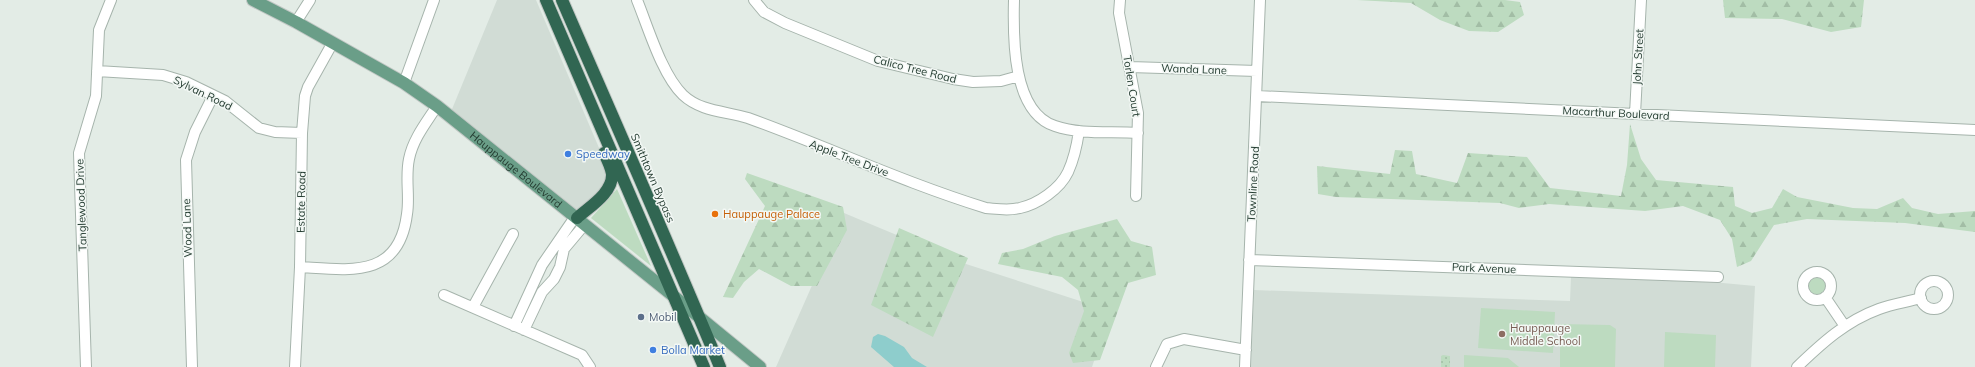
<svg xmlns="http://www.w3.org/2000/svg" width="1975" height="367" font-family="Mulish,sans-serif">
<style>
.built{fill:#d1dcd5}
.grass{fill:#bddbc0}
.forest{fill:url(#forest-firs)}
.park{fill:url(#park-dots)}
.water{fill:#8ecdcc}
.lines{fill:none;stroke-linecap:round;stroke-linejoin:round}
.minor-casing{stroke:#a6b4ac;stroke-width:12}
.major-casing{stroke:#c2c8c5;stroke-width:14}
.highway-casing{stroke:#c2c8c5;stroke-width:14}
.minor{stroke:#fff;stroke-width:10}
.major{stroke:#6a9e88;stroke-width:12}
.highway{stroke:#316652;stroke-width:12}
.shop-dot{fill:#3f7fe0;stroke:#f3f8f5;stroke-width:1.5}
.food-dot{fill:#e8710a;stroke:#f3f8f5;stroke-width:1.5}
.service-dot{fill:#5c6f8a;stroke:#f3f8f5;stroke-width:1.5}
.education-dot{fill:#8d6e63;stroke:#f3f8f5;stroke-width:1.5}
.labels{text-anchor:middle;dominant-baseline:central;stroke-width:3;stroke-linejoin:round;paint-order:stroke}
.street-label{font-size:11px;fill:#243c31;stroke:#f3f8f5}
.shop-label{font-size:11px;fill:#366cbe;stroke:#f3f8f5;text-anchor:start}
.food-label{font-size:11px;fill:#c56008;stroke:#f3f8f5;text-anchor:start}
.service-label{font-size:11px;fill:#4e5e75;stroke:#f3f8f5;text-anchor:start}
.education-label{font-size:11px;fill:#785e54;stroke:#f3f8f5;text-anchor:start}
</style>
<defs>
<pattern id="forest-firs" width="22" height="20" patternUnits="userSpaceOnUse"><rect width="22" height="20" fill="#bddbc0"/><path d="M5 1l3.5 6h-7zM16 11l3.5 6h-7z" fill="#a2bda5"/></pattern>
<pattern id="park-dots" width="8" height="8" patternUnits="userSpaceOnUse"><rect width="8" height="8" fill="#bddbc0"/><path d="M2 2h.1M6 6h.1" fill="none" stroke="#a2bda5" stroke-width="1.8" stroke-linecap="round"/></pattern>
</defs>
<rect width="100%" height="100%" fill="#e3ece6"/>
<path class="built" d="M497,0H536L608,169L605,185L579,212L450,114Z
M844,213L966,264L1111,311L1092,367H776Z
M1571,277L1723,283L1755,286L1751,367H1251L1254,290L1570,301Z"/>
<path class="grass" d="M617,189L651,266L591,218Z
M1806 286a11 11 0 1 1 22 0a11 11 0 1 1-22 0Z
M1481,308L1555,312L1553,353L1478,348Z
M1560,324L1610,325L1616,329L1615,367H1560Z
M1665,332L1716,335L1715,367H1664Z
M1464,355L1508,358L1519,367H1464Z"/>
<path class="forest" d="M1357,0H1505L1520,2L1524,15L1498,32L1469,31L1440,20L1411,3Z
M1723,0H1864L1861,27L1831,32L1782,19L1725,18Z
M1630,124L1641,159L1656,180L1733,187L1735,206L1752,213L1772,208L1783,189L1797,197L1853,208L1877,209L1903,198L1912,208L1938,214L1975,211V232L1905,223L1807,219L1774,225L1751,261L1737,267L1732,239L1720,220L1683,206L1645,211L1549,204L1519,208L1500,203L1336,197L1318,194L1317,166L1390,174L1395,150L1412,151L1416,174L1457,183L1468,153L1527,157L1550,188L1621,196L1627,165Z
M747,173L843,207L847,230L817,286H791L759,269L744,282L733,298L723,297L765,206L745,179Z
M1117,219L1131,241L1152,247L1156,275L1128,283L1100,360L1073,363L1069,353L1084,311L1078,290L1062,277L998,264L1002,253L1023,249L1055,236Z
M899,228L968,258L933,337L871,305Z"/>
<path class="park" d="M1443,355L1450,356V367H1441V356Z"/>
<path class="water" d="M878,334L885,336L904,347L912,358L927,367H894L871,347L873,337Z"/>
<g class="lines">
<defs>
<path id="minor" d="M637,0C648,27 662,75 683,95C701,112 726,111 748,118C828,147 905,183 986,208C998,209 1009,211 1020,208C1038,204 1060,189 1068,172C1074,159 1077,145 1079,131
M754,0L764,12L785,23L878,61L953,79L973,82L1001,81L1019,76
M1014,0C1013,37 1012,112 1055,126C1081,135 1111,131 1138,133
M1120,0L1119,13L1138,113L1136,196
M296,22L310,0
M1130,67L1257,71
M97,71L163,75L186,82L225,101L259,128L275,132L302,133
M404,83L434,0
M1257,96L1975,130
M1635,114L1641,0
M1249,260L1718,277
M300,267C350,270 399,279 407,214C410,196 405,178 409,159C413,139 426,123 437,106
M1803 286a14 14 0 1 1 28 0a14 14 0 1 1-28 0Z
M1920 295a14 14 0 1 1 28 0a14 14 0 1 1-28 0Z
M444,295L582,355L590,367
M1825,297L1844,325
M473,307L513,234
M514,326L542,265L575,217
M524,330L542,292L554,279L560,267L564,249L585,224
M86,367L79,153L96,96L99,30L111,0
M192,367L186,160L195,132L213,96
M295,367L300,267L302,133L305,96L308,87L332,44
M1156,367L1167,344L1184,339L1246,350
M1245,367L1260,0
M1797,367C1822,343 1846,321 1879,309C1892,304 1907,302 1921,298"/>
<g id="major">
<path id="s1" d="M253,0L296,22L404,83L437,106L671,294L760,367"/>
</g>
<path id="highway" d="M546,0L704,367
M562,0C615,122 669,244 720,367
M577,218C589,207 613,193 612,174C611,167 607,159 604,153"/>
</defs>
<use href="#minor" class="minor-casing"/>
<use href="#major" class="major-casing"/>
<use href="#highway" class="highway-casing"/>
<use href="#minor" class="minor"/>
<use href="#major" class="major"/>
<use href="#highway" class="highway"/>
</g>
<g class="shop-dot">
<circle cx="568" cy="154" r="4"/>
<circle cx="653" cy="350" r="4"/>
</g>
<circle class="food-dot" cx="715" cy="214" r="4"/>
<circle class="service-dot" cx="641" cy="317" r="4"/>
<circle class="education-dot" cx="1502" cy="334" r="4"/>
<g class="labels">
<g class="street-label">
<text transform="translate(1638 57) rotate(-87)">John Street</text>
<text transform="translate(915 69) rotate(14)">Calico Tree Road</text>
<text transform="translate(1194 69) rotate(2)">Wanda Lane</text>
<text transform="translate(1132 86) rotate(81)">Torlen Court</text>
<text transform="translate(203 93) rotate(26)">Sylvan Road</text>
<text transform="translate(1616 113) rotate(3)">Macarthur Boulevard</text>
<text transform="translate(849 158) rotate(21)">Apple Tree Drive</text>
<text stroke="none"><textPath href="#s1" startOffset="314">Hauppauge Boulevard</textPath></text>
<text transform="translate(653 178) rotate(67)">Smithtown Bypass</text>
<text transform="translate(1253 184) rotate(-87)">Townline Road</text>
<text transform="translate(301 202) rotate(-89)">Estate Road</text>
<text transform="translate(81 205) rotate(-92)">Tanglewood Drive</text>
<text transform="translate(187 228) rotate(-92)">Wood Lane</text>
<text transform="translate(1484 268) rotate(2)">Park Avenue</text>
</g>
<g class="shop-label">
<text x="576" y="154">Speedway</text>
<text x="661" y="350">Bolla Market</text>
</g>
<g class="food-label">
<text x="723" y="214">Hauppauge Palace</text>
</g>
<g class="service-label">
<text x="649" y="317">Mobil</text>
</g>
<g class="education-label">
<text x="1510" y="328">Hauppauge<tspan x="1510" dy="13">Middle School</tspan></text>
</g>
</g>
</svg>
